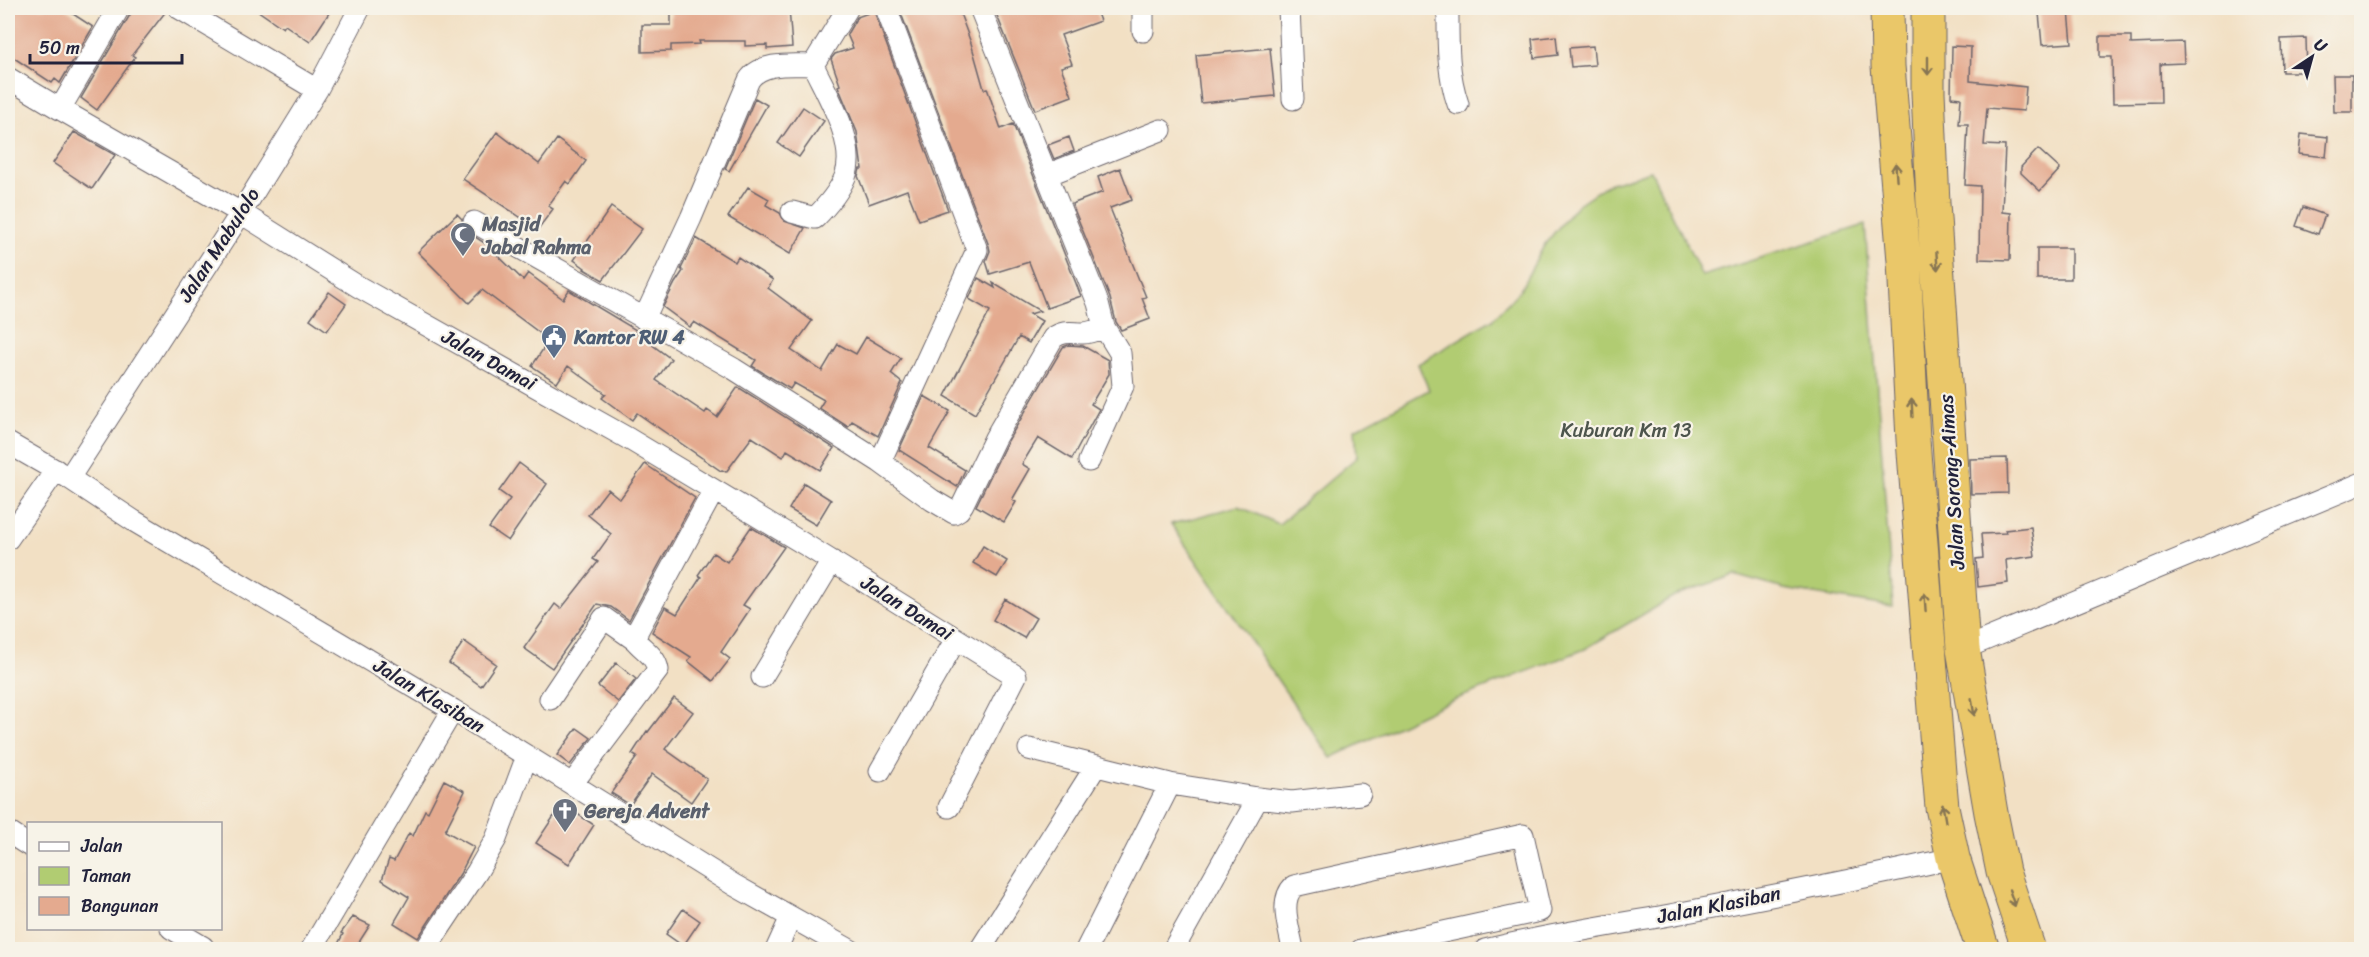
<svg xmlns="http://www.w3.org/2000/svg" width="2369" height="957" font-family="Sriracha,sans-serif">
<style>
.green{fill:#b1cc72;stroke:#6a7756;stroke-width:1.5}
.building{fill:#e4aa8f}
.lines{fill:none;stroke-linecap:round;stroke-linejoin:round}
.minor-casing{stroke:#6b646b;stroke-width:23}
.trunk-casing{stroke:#6b646b;stroke-width:35}
.minor{stroke:#fff;stroke-width:21}
.trunk{stroke:#eac769;stroke-width:33}
.oneway{stroke:#867452}
.labels{text-anchor:middle;dominant-baseline:central;stroke-width:4.5;stroke-linejoin:round;paint-order:stroke}
.worship-label{font-size:20px;font-weight:bold;fill:#5b616d;stroke:#f7f3e8;text-anchor:start}
.street-label{font-size:20px;fill:#22223b;stroke:#f7f3e8}
.service-label{font-size:20px;font-weight:bold;fill:#4e5e75;stroke:#f7f3e8;text-anchor:start}
.park-label{font-size:20px;fill:#4d554c;stroke:#f7f3e8}
</style>
<rect width="100%" height="100%" fill="#f7f3e8"/>
<filter id="ink" filterUnits="userSpaceOnUse"><feTurbulence type="fractalNoise" baseFrequency=".0167" numOctaves="2"/><feDisplacementMap in="SourceGraphic" scale="12" xChannelSelector="R" yChannelSelector="G"/><feConvolveMatrix kernelMatrix="1 2 1 2 8 2 1 2 1" color-interpolation-filters="sRGB"/></filter>
<filter id="wash" filterUnits="userSpaceOnUse"><feTurbulence type="fractalNoise" baseFrequency=".008" numOctaves="4" result="noise"/><feDisplacementMap in="SourceGraphic" scale="24" xChannelSelector="R" yChannelSelector="G"/><feGaussianBlur stdDeviation="1.35" result="paint"/><feColorMatrix in="noise" values="0 0 0 0 0 0 0 0 0 0 0 0 0 0 0 0 0 1.4 0 .05"/><feComposite in="paint" operator="in"/></filter>
<g filter="url(#wash)">
<rect width="100%" height="100%" fill="#f2e0c4"/>
<path class="green" d="M1651,171L1702,276L1865,225L1893,607L1784,589L1734,575L1674,596L1585,649L1446,703L1331,758L1171,524L1238,506L1279,524L1357,457L1355,429L1429,390L1418,364L1493,319L1520,290L1545,244L1577,205L1608,184Z"/>
<g id="blocks">
<path class="building" d="M12,8H64L93,27L60,83L55,79L52,83L8,54V15Z
M134,8H166L167,10L132,55L135,57L97,110L81,98Z
M254,8H321L329,13L310,42L285,25L283,28Z
M671,8H789L792,47L767,49V45L745,46V41H699L700,44L671,45V51L642,52V25H671Z
M899,8H958L971,43L984,89L987,88L1001,129L1013,124L1081,296L1047,308L1029,262L990,274L986,261L990,251L989,246Z
M994,8H1095L1100,21L1061,35L1072,64L1061,67L1072,96L1035,110Z
M874,11L948,210L919,220L907,190L869,204L858,176L860,169H862L857,132L838,86L840,85L831,59L835,54L853,48L847,34L857,17Z
M2069,11L2072,43L2042,45L2039,13Z
M1556,36L1558,55L1534,58L1532,39Z
M2100,36H2131V44L2183,42L2184,63L2160,64L2161,102L2113,103L2112,57H2100Z
M2306,38L2307,72H2282L2281,39Z
M1593,46L1595,65L1571,67L1569,48Z
M1952,46L1971,47L1970,81L2026,87L2024,111L1987,108L1984,145L2005,146L2002,212L2011,213L2010,260L1979,259L1980,186L1965,185L1968,124H1959L1961,98L1951,97Z
M1270,48L1275,96L1201,103L1196,55Z
M2333,75H2352V112H2334Z
M755,98L767,105L729,171L725,169Z
M803,107L824,121L799,157L778,143Z
M74,132L115,155L92,189L53,163Z
M497,132L539,164L557,139L586,161L570,184L566,181L548,206L553,209L538,229L463,179Z
M2301,134L2328,137L2326,157L2299,154Z
M1069,137L1074,151L1054,159L1048,145Z
M2038,149L2060,169L2040,191L2021,173V167Z
M1120,168L1132,200L1110,208L1146,297L1142,298L1150,319L1121,330L1116,322L1110,298L1072,204L1103,192L1098,177Z
M748,187L769,199L766,205L780,213L784,221L805,228L790,254L728,217Z
M611,207L642,229L603,280L584,269L585,268L574,260Z
M2303,207L2325,215L2318,234L2296,226Z
M457,214L462,219L463,229L486,244L523,280L528,273L563,299L569,290L636,330L635,332L671,359L656,380L705,413L707,410L717,417L738,387L834,448L820,470L787,450L783,457L752,437L726,472L722,470L721,471L637,413L632,420L602,398L606,394L568,366L557,383L532,366L549,340L482,290L469,303L418,252Z
M696,238L735,262L738,257L773,280L768,288L812,321L791,350L822,371L838,344L856,354L866,337L901,358L891,374L902,383L878,436L852,421L848,427L819,408L824,400L794,383L790,389L752,366L756,360L694,322L690,327L663,307L675,283L683,271L681,269Z
M2037,248H2071V279H2037Z
M978,278L995,288L993,283L1040,311L1030,314L1042,321L1029,343L1019,337L975,414L945,396L990,311L969,299Z
M329,292L346,304L327,331L310,319Z
M1068,345L1083,346L1108,360L1109,374L1091,404L1099,409L1072,459L1038,438L1022,464L1030,469L1012,500L1016,502L1004,522L976,506L1006,444L1063,347Z
M924,396L950,411L929,448L965,470L957,487L899,450Z
M2007,458L2008,493L1971,494L1970,459Z
M519,463L547,484L508,541L489,528L510,499L499,491Z
M645,464L695,498L629,620L611,607L597,604L552,668L524,648L555,604L561,609L598,562L593,559L611,534L588,515L608,489L620,499Z
M804,483L831,500L816,525L789,509Z
M751,527L784,547L743,605L750,609L721,652L730,659L713,681L688,661L691,657L652,632L665,607L677,614L701,577L698,575L713,553L727,562Z
M2031,527L2035,556L2006,560L2008,583L1978,587L1976,559L1983,558L1981,534L2006,533L2005,530Z
M983,546L1007,561L997,577L973,563Z
M1005,599L1036,618L1024,638L993,620Z
M464,641L496,664L481,686L449,663Z
M616,663L636,679L618,702L598,686Z
M674,698L693,712L665,749L707,779L691,802L652,774L630,805L611,793L637,757L632,754L647,731L648,732Z
M577,728L591,738L570,765L557,755Z
M444,780L465,791L445,831L474,847L460,874L418,938L394,923L409,897L382,880L389,859L394,861L409,833L413,836L425,810L428,812Z
M562,804L594,825L569,864L536,843Z
M683,909L700,921L683,946L666,934Z
M353,917L370,925L354,950H335L343,934L341,933Z"/>
</g>
</g>
<g filter="url(#ink)">
<use href="#blocks" fill-opacity="0" stroke="#6b646b" stroke-width="1.5"/>
<g class="lines">
<defs>
<path id="minor" d="M119,8L60,109L241,213L359,287L629,439L809,547L1016,676L949,807
M179,8L317,90
M1143,8V31
M1289,8L1293,99
M1448,8C1448,41 1447,72 1458,104
M8,78L60,109
M1047,175L1161,130
M792,212L815,218C826,207 839,192 845,177C858,144 827,95 813,65L848,8
M474,222L734,369L880,462L932,500L954,513L959,510L963,504L995,438L1053,338C1064,330 1071,333 1083,333C1090,333 1097,330 1104,327L1098,303L980,8
M644,319L691,218L749,80C762,61 792,65 813,65
M8,443L69,478L134,521L453,710L734,885L850,950
M1089,461L1123,386L1120,353L1104,327
M880,462L977,250L886,8
M69,478L241,213L317,90L360,8
M8,539L56,470
M1963,649L2362,483
M762,677L832,561
M550,699L604,618L635,640
M1029,749L1170,784L1258,798L1292,802L1360,794
M880,771L956,639
M572,784L658,670C656,656 643,650 635,640L638,630L714,490
M8,832L28,845
M171,928L203,947
M311,950L453,710
M425,950L477,872L496,839L527,756
M776,950L791,917
M980,950L1096,766
M1086,950L1170,784
M1173,950L1258,798
M1293,950C1290,930 1278,901 1294,886L1523,835L1540,911L1361,950
M1485,950C1542,936 1600,927 1659,917C1757,899 1855,880 1953,858"/>
<path id="trunk" d="M1887,8L1888,66L1904,261L1913,440L1939,773L1942,807L1953,858L1983,950
M1928,8V92L1933,203L1963,649L1991,813L2003,872L2029,950"/>
</defs>
<use href="#minor" class="minor-casing"/>
<use href="#trunk" class="trunk-casing"/>
<use href="#minor" class="minor"/>
<use href="#trunk" class="trunk"/>
</g>
<defs><path id="oneway-shaft" d="M-6 0H5M1.5-3L5.5 0L1.5 3" fill="none" stroke-width="1.6" stroke-linecap="round" stroke-linejoin="round" transform="scale(1.5)"/></defs>
<g class="oneway">
<use href="#oneway-shaft" transform="translate(1928 66) rotate(90)"/>
<use href="#oneway-shaft" transform="translate(1896 172) rotate(-94)"/>
<use href="#oneway-shaft" transform="translate(1937 261) rotate(86)"/>
<use href="#oneway-shaft" transform="translate(1912 408) rotate(-93)"/>
<use href="#oneway-shaft" transform="translate(1925 602) rotate(-94)"/>
<use href="#oneway-shaft" transform="translate(1973 707) rotate(81)"/>
<use href="#oneway-shaft" transform="translate(1944 813) rotate(-100)"/>
<use href="#oneway-shaft" transform="translate(2012 898) rotate(71)"/>
</g>
</g>
<defs>
<symbol id="mosque-pin" viewBox="-11 -11 22 30"><path d="M0 17L-7.5 6A9.5 9.5 0 1 1 7.5 6Z" fill="#6b7280" stroke="#f7f3e8"/><path d="M3.5-4.9A6 6 0 1 0 3.5 4.9A5 5 0 1 1 3.5-4.9Z" fill="#fff"/></symbol>
<symbol id="civic-pin" viewBox="-11 -11 22 30"><path d="M0 17L-7.5 6A9.5 9.5 0 1 1 7.5 6Z" fill="#5c6f8a" stroke="#f7f3e8"/><path d="M-.6-6.5H3V-4.5H.6V-3L4-1V1h2V6H-6V1h2V-1L-.6-3ZM-1.2 2.5V6h2.4V2.5Z" fill="#fff"/></symbol>
<symbol id="church-pin" viewBox="-11 -11 22 30"><path d="M0 17L-7.5 6A9.5 9.5 0 1 1 7.5 6Z" fill="#6b7280" stroke="#f7f3e8"/><path d="M-1.2-6h2.4v3.5h3.3v2.4h-3.3V6h-2.4V-.1h-3.3v-2.4h3.3Z" fill="#fff"/></symbol>
</defs>
<g fill-rule="evenodd">
<use href="#mosque-pin" x="448" y="220" width="30" height="40"/>
<use href="#civic-pin" x="539" y="322" width="30" height="40"/>
<use href="#church-pin" x="550" y="796" width="30" height="40"/>
</g>
<g class="labels">
<g class="worship-label">
<text x="482" y="224">Masjid<tspan x="482" dy="23">Jabal Rahma</tspan></text>
<text x="584" y="811">Gereja Advent</text>
</g>
<g class="street-label">
<text transform="translate(219 245) rotate(-57)">Jalan Mabulolo</text>
<text transform="translate(489 360) rotate(29)">Jalan Damai</text>
<text transform="translate(1952 482) rotate(-94)">Jalan Sorong-Aimas</text>
<text transform="translate(907 608) rotate(32)">Jalan Damai</text>
<text transform="translate(429 696) rotate(31)">Jalan Klasiban</text>
<text transform="translate(1719 905) rotate(-11)">Jalan Klasiban</text>
</g>
<g class="service-label">
<text x="574" y="337">Kantor RW 4</text>
</g>
<g class="park-label">
<text x="1626" y="430">Kuburan Km 13</text>
</g>
</g>
<rect width="2369" height="957" fill="none" stroke="#f7f3e8" stroke-width="30"/>
<rect x="27" y="822" width="195" height="108" fill="#f7f3e8" stroke="#a29fa3" stroke-width="1.5"/>
<rect x="39" y="842" width="30" height="9" fill="#ffffff" stroke="#a29fa3" stroke-width="1.5"/>
<text x="81" y="852" font-size="18" fill="#22223b">Jalan</text>
<rect x="39" y="867" width="30" height="18" fill="#b1cc72" stroke="#a29fa3" stroke-width="1.5"/>
<text x="81" y="882" font-size="18" fill="#22223b">Taman</text>
<rect x="39" y="897" width="30" height="18" fill="#e4aa8f" stroke="#a29fa3" stroke-width="1.5"/>
<text x="81" y="912" font-size="18" fill="#22223b">Bangunan</text>
<g transform="translate(2312 57) rotate(36)" stroke="#f7f3e8" stroke-width="4.5" paint-order="stroke">
<path d="M0-4.5L10 22L0 15L-10 22Z" fill="#22223b"/>
<text y="-9" font-size="16" font-weight="bold" text-anchor="middle" fill="#22223b">U</text>
</g>
<path d="M30 54v9h152v-9" fill="none" stroke="#22223b" stroke-width="3"/>
<text x="39" y="54" font-size="18" fill="#22223b" stroke="#f7f3e8" stroke-width="4.5" paint-order="stroke">50 m</text>
</svg>
